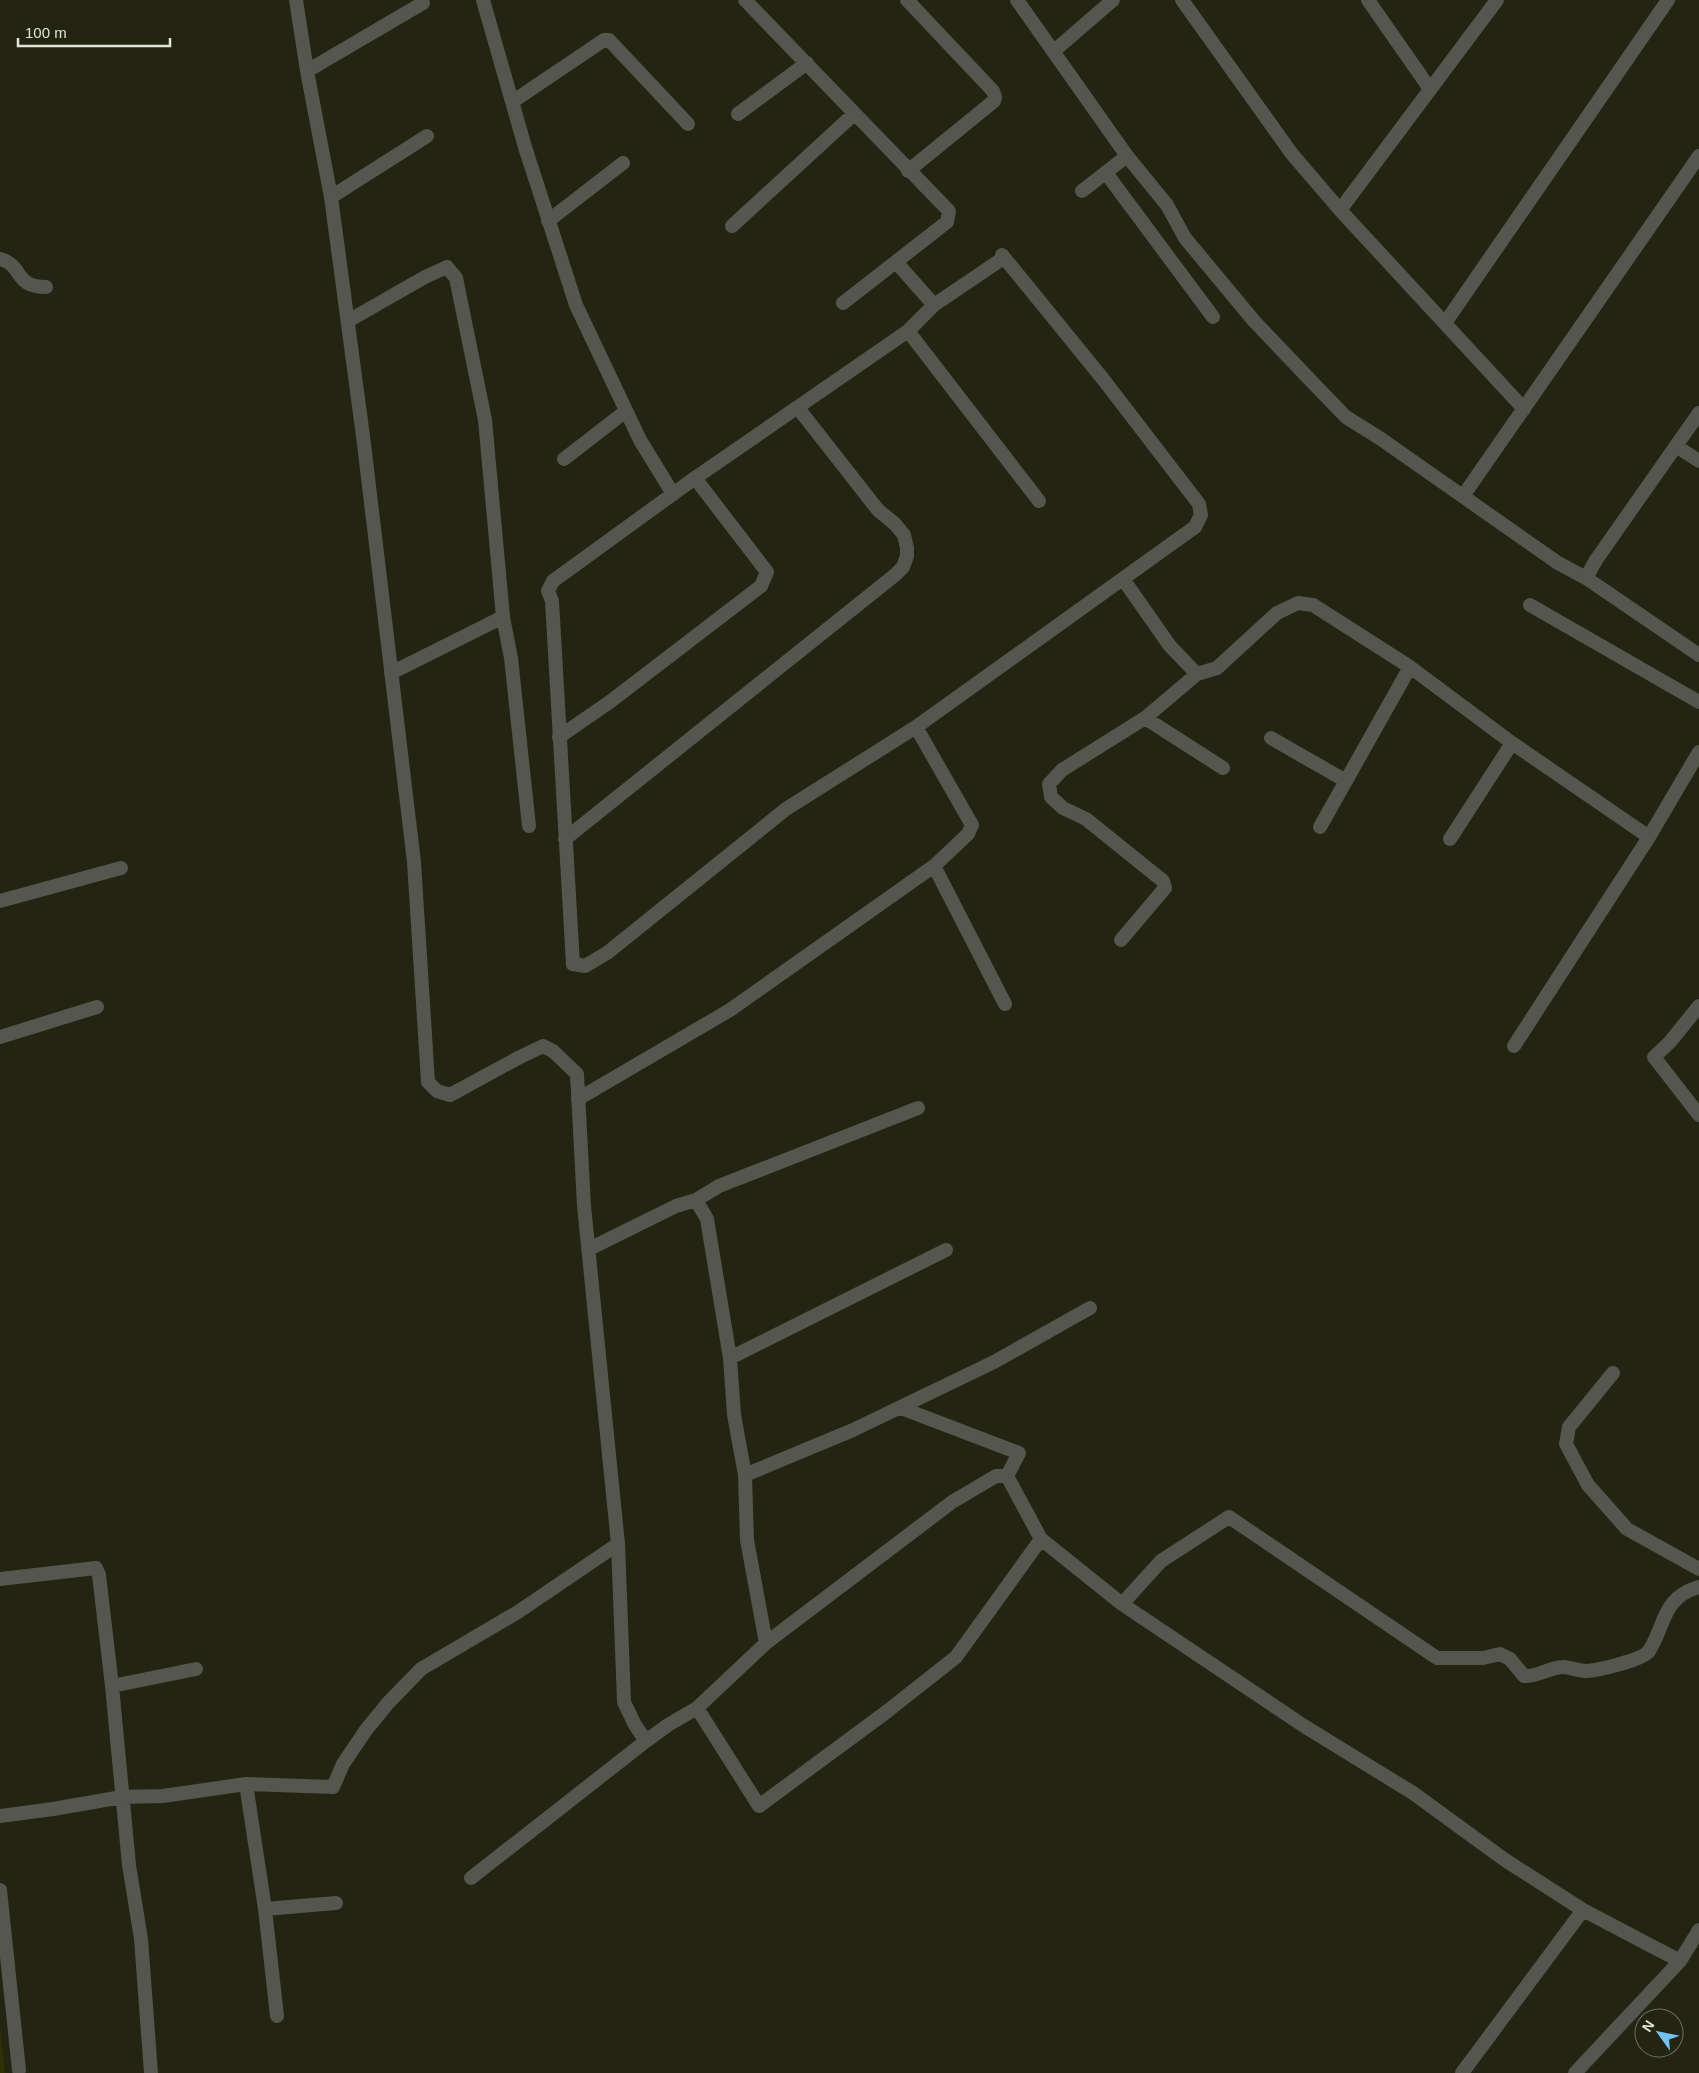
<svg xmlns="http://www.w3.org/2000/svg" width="1699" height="2073" font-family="Helvetica,sans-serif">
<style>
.green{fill:#2f3102}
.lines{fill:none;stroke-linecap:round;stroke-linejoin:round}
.minor{stroke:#55564d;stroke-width:14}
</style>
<rect width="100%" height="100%" fill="#232412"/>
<path class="green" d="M0,2026L5,2073H0Z"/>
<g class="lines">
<path class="minor" d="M296,0L307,71L331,197L363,436L414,862L428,1082L437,1091L450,1095L518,1058L543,1046L553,1051L577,1074L584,1206L618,1544L624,1702L635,1725L646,1741
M483,0L525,147L576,305L640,440L673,494
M745,0L949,211L947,222L843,303
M907,0L993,91L995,97L994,101L908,171
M1017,0L1127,156L1167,205L1185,238L1254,321L1314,384L1346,417L1381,439L1558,563L1586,578L1699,655
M1182,0L1292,154L1340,210L1524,409
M1368,0L1430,89
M1054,51L1113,0
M307,71L423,3
M512,102L604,40H609L688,124
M738,114L807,63
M1106,173L1213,317
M1082,191L1127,156
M331,197L427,136
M1340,210L1497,0
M548,221L623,163
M732,226L854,114
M1002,255L1103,379L1199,504L1201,515L1195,527L916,727L786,809L607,953L585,966L573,964L552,601L548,591L553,581L695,478L908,331L934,305L1002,259Z
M0,259C24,265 13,287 46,287
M896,262L934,305
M348,321L425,277L447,267L456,278L485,420L503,617L511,658L529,826
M1445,323L1668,0
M908,331L1039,501
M1676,446L1699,461
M564,459L626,411
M1463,496L1699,156
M1586,578L1596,560L1699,413
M1123,579L1170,646L1197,674
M1530,605L1699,702
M391,673L503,617
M1145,718L1223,768
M559,737L611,701L761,586L767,572L695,478
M1271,738L1346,781
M1320,827L1410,667
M565,839L895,575L903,567L907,556V548L904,535L895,524L878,510L798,408
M1450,839L1512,743
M934,866L1005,1004
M0,901L121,868
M1121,940L1165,888L1163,881L1086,819L1063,808L1051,797L1049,784L1062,770L1145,718L1197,674L1217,668L1277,613L1298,603L1313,605L1410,667L1512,743L1649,837
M1699,1006L1670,1042L1654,1057L1699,1115
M0,1037L97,1007
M1514,1046L1649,837L1699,752
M578,1099L730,1010L934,866L968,834L972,825L916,727
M696,1200L707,1219L730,1358L734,1415L745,1475L747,1540L766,1643
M589,1249L676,1206L696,1200L719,1186L918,1108
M730,1358L946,1250
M1613,1373L1569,1427L1566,1444L1588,1485L1627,1529L1699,1569
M901,1408L1019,1453L1007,1476
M745,1475L853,1430L994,1362L1090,1308
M0,1579L96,1568L99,1575L112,1686
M1122,1604L1161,1561L1229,1517L1437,1658H1483L1500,1654L1510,1659L1524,1676C1538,1677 1549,1667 1564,1667C1572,1668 1579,1671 1587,1671C1599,1670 1643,1660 1649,1651C1666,1625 1661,1598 1699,1587
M697,1708L759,1806L885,1713L956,1657L1041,1539
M246,1784L265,1909L277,2016
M0,1816L53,1809L122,1797L163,1796L246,1784L333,1787L343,1764L366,1730L388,1703L421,1669L518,1612L618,1544
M471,1878L646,1741L668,1725L697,1708L766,1643L952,1502L996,1476H1007L1041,1539L1122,1604L1304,1726L1413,1793L1505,1860L1583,1910L1680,1961
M0,1890L19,2070
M265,1909L336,1903
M151,2073L141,1939L129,1865L112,1686L196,1669
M1462,2073L1583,1910
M1575,2073L1680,1961L1699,1930"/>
</g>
<g transform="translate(1659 2033) rotate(303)"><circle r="24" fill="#232412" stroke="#6f7161"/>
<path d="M0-4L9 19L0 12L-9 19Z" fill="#71c1f5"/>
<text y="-8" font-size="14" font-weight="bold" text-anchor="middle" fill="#e2e4d8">N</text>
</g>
<path d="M18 38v8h152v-8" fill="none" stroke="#e2e4d8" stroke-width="2.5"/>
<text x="25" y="38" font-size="15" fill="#e2e4d8" stroke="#232412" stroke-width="4" paint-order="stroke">100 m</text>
</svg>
